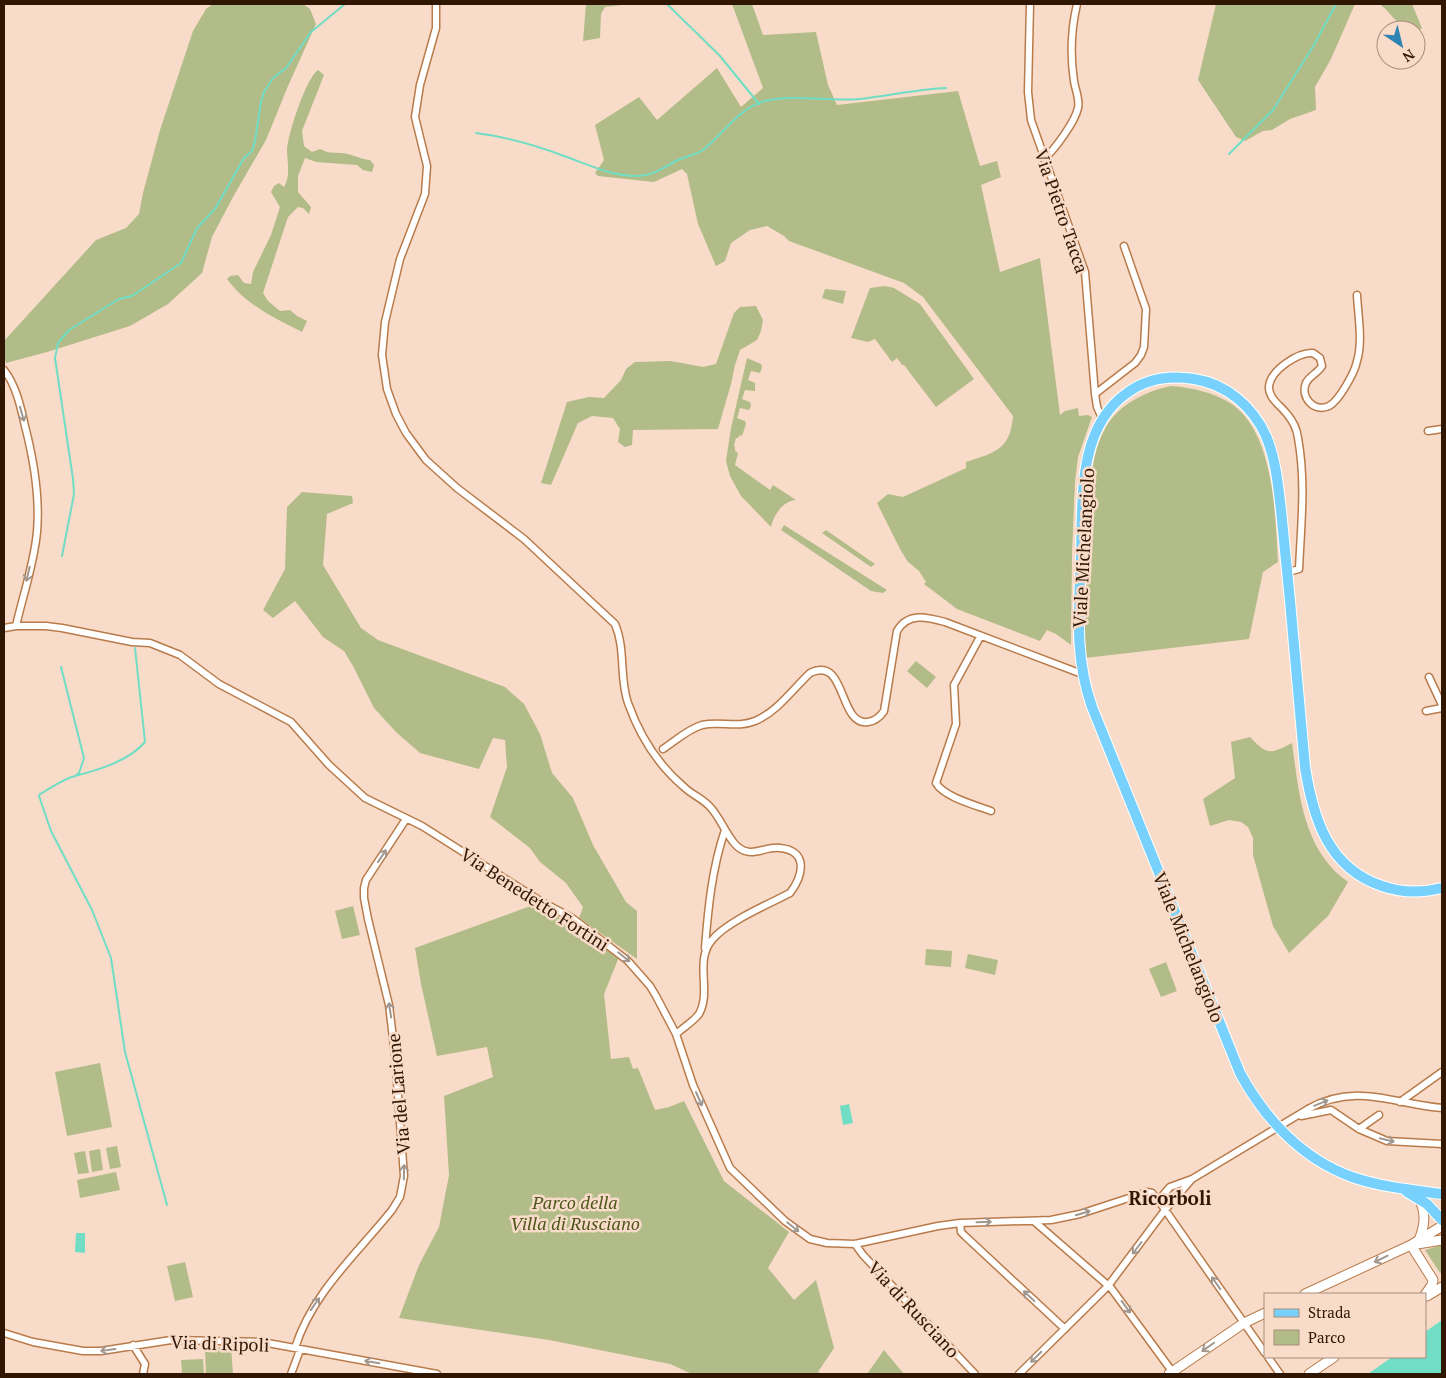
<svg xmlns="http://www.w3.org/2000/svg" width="1446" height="1378" font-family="'PT Serif',serif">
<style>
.green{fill:#b2bc88}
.water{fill:#71ddc5}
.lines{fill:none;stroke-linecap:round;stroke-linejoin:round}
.stream{stroke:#71ddc5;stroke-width:2}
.street-casing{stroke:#b97b4a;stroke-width:9}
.secondary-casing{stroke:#b97b4a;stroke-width:11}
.primary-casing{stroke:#fff;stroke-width:12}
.street{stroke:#fff;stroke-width:6}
.secondary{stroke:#fff;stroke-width:9}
.primary{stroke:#77d1fc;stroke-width:10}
.oneway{stroke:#a2978e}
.labels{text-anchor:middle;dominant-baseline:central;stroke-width:5;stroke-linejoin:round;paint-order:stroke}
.street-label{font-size:18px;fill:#301704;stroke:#f8dcc9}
.park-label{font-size:18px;font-style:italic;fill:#4c551a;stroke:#f8dcc9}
.neighbourhood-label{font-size:19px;font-weight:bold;fill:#301704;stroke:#f8dcc9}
</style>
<rect width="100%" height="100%" fill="#f8dcc9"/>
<path class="green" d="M213,4H303L310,9L316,24L288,86L266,140L233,197L212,237L202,273L168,304L130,326L47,352L6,363L4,357V341L96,240L126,228L139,214L143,193L160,130L193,31L206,9Z
M586,4H629L605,7L601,14L600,38L583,41Z
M732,4H752L763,35L816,32L828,85L837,105L958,91L980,166L997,161L1001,177L981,185L1000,272L1040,258L1060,415L1065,411L1078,408L1079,416L1088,415L1092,417L1078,457L1075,482L1072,554L1071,645L1056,634L1047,630L1040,641L957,609L924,584L926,582L919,571L908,562L900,549L877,503L888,494L903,497L966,468V462C996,452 1010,450 1013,416L923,297L904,283L789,241L784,236L767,226L750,230L731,243L725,261L716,266L698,224L687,174L682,169L654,182L598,176L595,173L604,160L595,125L639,97L657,120L717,68L741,107L763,88Z
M1216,4H1355L1331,59L1315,87L1316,110L1290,119L1272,130L1263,131L1245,141L1236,137L1198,80Z
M1379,4H1412L1422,28L1416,32V30C1398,30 1392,12 1379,4Z
M318,70L324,75L302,131L304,146L312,152L320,149C330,154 330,152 340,153C351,153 359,159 370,160L374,165L372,172L363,170L357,165L316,162L305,158L298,176V192L311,207L309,214L303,208L298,207L288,217L263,293L268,301L280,311L290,310L297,316L307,321L302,332C274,318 245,304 227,279L230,276L238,275L244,283L251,284L253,272L271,235L280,207L271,192L274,186L279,183L284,187C291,175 287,162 287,149C288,134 306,78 318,70Z
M885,286L894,288L920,304L974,379L936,407L904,365H902L897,358L892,362L875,339L868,342L851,338L870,288Z
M825,289L846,291L843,304L822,298Z
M756,306L763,320L761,331L757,340L740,350L735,365L731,384L718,429L633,430L632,445L625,447L618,442L620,429L613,418L592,416L578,423L551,485L541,483L567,402L589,397L604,398L621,380L626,369L635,362L671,361L703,367L716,364L734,313L740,307Z
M747,358L761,364L762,367L760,373L751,371L748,380L755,383V391L745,390L742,399L750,402L751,406L749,410L740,408L737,418L745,421L746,424L742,436L740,435L738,438H736L734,446L735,447V451L738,453L735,465L770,490L773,485L796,500C783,501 774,514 771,527L741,496L730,476L726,461L731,428Z
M1172,386C1193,388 1212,392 1230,403C1275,432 1275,516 1278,562L1263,572L1249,639L1085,658L1084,636C1086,601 1087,567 1089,532C1091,497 1088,458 1106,427C1119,404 1148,390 1172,386Z
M302,492L352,496L353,503L327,514L323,565L361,628L378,640L505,687L524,704L540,734L552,773L573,798L593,845L626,902L637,911V959L579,918L583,907L566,883L540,862L530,848L490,817L507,767L505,740L493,738L479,769L420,753L396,732L374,708L353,666L344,651L323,637L295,601L273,618L263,610L285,569L287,507Z
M784,525L887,590L883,593L871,591L781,530Z
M826,530L875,564L871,567L822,533Z
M916,661L936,677L927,688L907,671Z
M1250,737C1268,756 1270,754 1292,743C1299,794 1303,850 1348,882L1328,916L1289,953L1273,926L1253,855V838L1248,827L1241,822L1229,820L1210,826L1203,799L1235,778L1231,742Z
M536,904L572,924L619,957L604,994L611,1059L629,1057L633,1069L638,1068L655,1110L669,1107L684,1101L724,1181L789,1232L768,1268L794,1300L816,1280L834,1348L818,1372L823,1374H692L670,1364L549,1340L399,1318L419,1265L439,1227L449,1175L444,1096L493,1077L487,1047L437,1056L421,984L415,948Z
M353,906L360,935L342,939L335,911Z
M926,949L952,951L951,967L925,965Z
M968,954L998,960L995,975L965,968Z
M1166,962L1177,991L1161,997L1149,969Z
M100,1063L112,1127L67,1136L55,1072Z
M117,1146L121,1167L110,1169L106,1148Z
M100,1149L103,1170L92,1172L89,1151Z
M85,1151L89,1173L78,1174L74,1153Z
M116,1172L120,1190L80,1198L77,1180Z
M1442,1245V1272L1440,1273L1425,1250Z
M185,1262L193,1297L175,1301L167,1266Z
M231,1347L233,1374H206L205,1348Z
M884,1350L904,1374H867Z
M203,1359L204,1374H182L181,1360Z"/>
<path class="water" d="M849,1104L853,1123L843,1125L840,1106Z
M76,1233H85V1253L75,1252Z
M1442,1320V1374H1368L1392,1357H1425V1332Z"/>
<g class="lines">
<path class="stream" d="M667,4L720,56L759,104
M476,133C507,137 535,145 564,156C587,164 611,176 636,176C652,177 665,166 678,160C686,156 696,155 703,150C722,135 740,107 765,101C795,94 829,102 860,99C889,96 917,89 946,88
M1229,154L1273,110L1314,45L1336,4
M62,556L74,494L73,479L55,358L58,343L69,330L119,299L132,296L181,263L197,228L215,209L244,158L252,151L255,141L261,102L264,92L273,78L286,68L311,32L345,4
M135,648L145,742C129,761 98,770 75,776C63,779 51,788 40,794L39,796L51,831L92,910L111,958L125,1052L167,1205
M61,667L84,758L79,773L75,776"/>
<defs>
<path id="street" d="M436,4V28L420,85L415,117L427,166L425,194L400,259L385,322L382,355L387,389L396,414L406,433L426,460L457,488L524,539L615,624C626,650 619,678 628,703C639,734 658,765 684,787C692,795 704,799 711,808C720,818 725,832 734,843C749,861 763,846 780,848C809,851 803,876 790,893C769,904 726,922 712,940C694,961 712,991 699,1014C694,1021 683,1028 676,1034
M1030,4L1028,92L1031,120L1085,272L1095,394L1097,407L1102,418
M1044,159C1055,149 1075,122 1078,108C1080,99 1075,89 1074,81C1070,55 1071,30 1077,4
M4,370C16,385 21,408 25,426C34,461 40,497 37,532C34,564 23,595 16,626
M1095,394L1135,363L1141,355L1144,347L1146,309L1124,246
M1428,431L1442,429
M1288,572L1299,569C1301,525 1306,482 1298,438C1297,430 1293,421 1287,414C1280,405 1268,398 1269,386C1271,370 1298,352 1313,353L1320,358L1322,366C1318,373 1309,376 1306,383C1300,397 1314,413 1329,406C1339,401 1355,372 1357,361C1363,341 1358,316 1357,295
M4,628L16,626H46L62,628L132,642L150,643L180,655L219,684L291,722L329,765L365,798L422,826L542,902L572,918L601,940L628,961L650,986L656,996L676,1034L693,1085L730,1168L785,1221L810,1239L827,1243L855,1244L938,1226L960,1223L1051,1220L1080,1214L1147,1192L1152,1193L1161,1204L1265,1353
M980,637L954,685L956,724L936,783C944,797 975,805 991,811
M1429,677L1442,705
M1426,711L1442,708
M663,749C675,741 688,729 702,725C720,721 738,728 755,721C777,712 793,689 810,673C847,655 838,726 868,722C876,721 880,717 884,711L897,631C908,612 927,617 945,622L1082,674
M705,948C708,909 712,868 725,830
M1400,1102L1442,1072
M1301,1116L1331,1110L1359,1129L1387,1141L1442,1144
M1359,1129L1379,1115
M1161,1204L1163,1195L1170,1187L1192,1179L1308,1109C1356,1082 1393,1104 1442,1108
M1035,1222L1111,1288L1174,1374
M960,1223L961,1232L965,1236L1065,1329
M855,1244L863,1255L975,1374
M4,1333L33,1342L83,1351H101L171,1340L262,1342L437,1374
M133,1345L145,1364L143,1374
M295,1348C312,1293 357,1254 392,1210L400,1197L404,1176L395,1055L389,1005L368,919L364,898V888L366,880L406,819
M1268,1357L1280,1374
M291,1374L300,1350
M1019,1374L1108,1286L1165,1210L1191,1180"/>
<path id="secondary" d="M1419,1240C1425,1226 1426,1214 1420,1200
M1417,1244L1442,1240
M1411,1245L1433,1280L1432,1285L1425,1295
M1305,1294L1411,1245L1442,1226
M1427,1296L1442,1287
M1169,1374L1244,1323L1265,1313
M1309,1374L1334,1357"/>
<path id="primary" d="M1442,888C1422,893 1402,893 1382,886C1328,868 1313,818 1305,767C1300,712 1295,656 1290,601C1287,570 1284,540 1281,510C1278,485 1276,460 1266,436C1253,407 1227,384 1194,379C1169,375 1147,378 1127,393C1077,428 1083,500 1081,555C1079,609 1074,656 1092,707L1240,1073C1265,1119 1302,1159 1352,1177C1381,1187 1412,1190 1442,1194
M1407,1192L1427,1204L1442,1220"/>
</defs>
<use href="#street" class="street-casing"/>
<use href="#secondary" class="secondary-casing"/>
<use href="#primary" class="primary-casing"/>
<use href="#street" class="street"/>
<use href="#secondary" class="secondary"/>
<use href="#primary" class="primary"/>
</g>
<defs><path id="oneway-shaft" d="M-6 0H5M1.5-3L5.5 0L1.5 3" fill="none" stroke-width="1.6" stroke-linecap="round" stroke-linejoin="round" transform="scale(1.25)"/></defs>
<g class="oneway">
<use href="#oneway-shaft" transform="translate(22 414) rotate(74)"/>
<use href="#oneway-shaft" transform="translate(28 574) rotate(103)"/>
<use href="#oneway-shaft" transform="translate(382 856) rotate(-56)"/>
<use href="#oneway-shaft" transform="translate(624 957) rotate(39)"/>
<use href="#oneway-shaft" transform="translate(390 1010) rotate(-99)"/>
<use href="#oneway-shaft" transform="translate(699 1099) rotate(66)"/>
<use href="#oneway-shaft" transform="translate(1321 1103) rotate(-22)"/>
<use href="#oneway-shaft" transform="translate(1387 1140) rotate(13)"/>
<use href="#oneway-shaft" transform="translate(404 1172) rotate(-89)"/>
<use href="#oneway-shaft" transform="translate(1083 1213) rotate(-17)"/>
<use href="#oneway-shaft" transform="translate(984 1222) rotate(-2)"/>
<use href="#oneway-shaft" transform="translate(793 1227) rotate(39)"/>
<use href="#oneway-shaft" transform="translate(1137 1248) rotate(127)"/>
<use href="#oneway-shaft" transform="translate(1381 1259) rotate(154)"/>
<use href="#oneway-shaft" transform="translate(1216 1283) rotate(-125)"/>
<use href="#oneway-shaft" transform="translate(1029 1296) rotate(-137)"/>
<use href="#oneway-shaft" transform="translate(315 1304) rotate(-55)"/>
<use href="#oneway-shaft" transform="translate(1126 1307) rotate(54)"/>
<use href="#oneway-shaft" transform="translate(1208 1347) rotate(145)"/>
<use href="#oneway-shaft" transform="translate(108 1350) rotate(172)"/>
<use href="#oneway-shaft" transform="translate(1036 1357) rotate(135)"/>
<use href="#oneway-shaft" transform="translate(372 1362) rotate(-170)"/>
</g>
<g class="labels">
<g class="street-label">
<text transform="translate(1062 211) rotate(71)">Via Pietro Tacca</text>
<text transform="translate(1083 548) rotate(-87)">Viale Michelangiolo</text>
<text transform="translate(535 899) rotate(33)">Via Benedetto Fortini</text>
<text transform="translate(1189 947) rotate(68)">Viale Michelangiolo</text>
<text transform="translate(398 1094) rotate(-95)">Via del Larione</text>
<text transform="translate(914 1309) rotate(47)">Via di Rusciano</text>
<text transform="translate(220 1343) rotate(2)">Via di Ripoli</text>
</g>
<g class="park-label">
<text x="575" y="1202">Parco della<tspan x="575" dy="21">Villa di Rusciano</tspan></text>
</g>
<g class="neighbourhood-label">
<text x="1170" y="1197">Ricorboli</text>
</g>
</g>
<rect width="1446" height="1378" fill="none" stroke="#301704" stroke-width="10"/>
<rect x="1264" y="1293" width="162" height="65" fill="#f8dcc9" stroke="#a88d7a"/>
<rect x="1274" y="1309" width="25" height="8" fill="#77d1fc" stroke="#a88d7a"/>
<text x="1308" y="1318" font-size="15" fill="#301704">Strada</text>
<rect x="1274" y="1330" width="25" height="15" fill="#b2bc88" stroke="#a88d7a"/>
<text x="1308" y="1343" font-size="15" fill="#301704">Parco</text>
<g transform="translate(1401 45) rotate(145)"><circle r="24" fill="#f8dcc9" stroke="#a88d7a"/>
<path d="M0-4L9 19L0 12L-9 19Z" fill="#2d83b2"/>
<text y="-8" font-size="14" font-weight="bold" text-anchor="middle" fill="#301704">N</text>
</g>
</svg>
